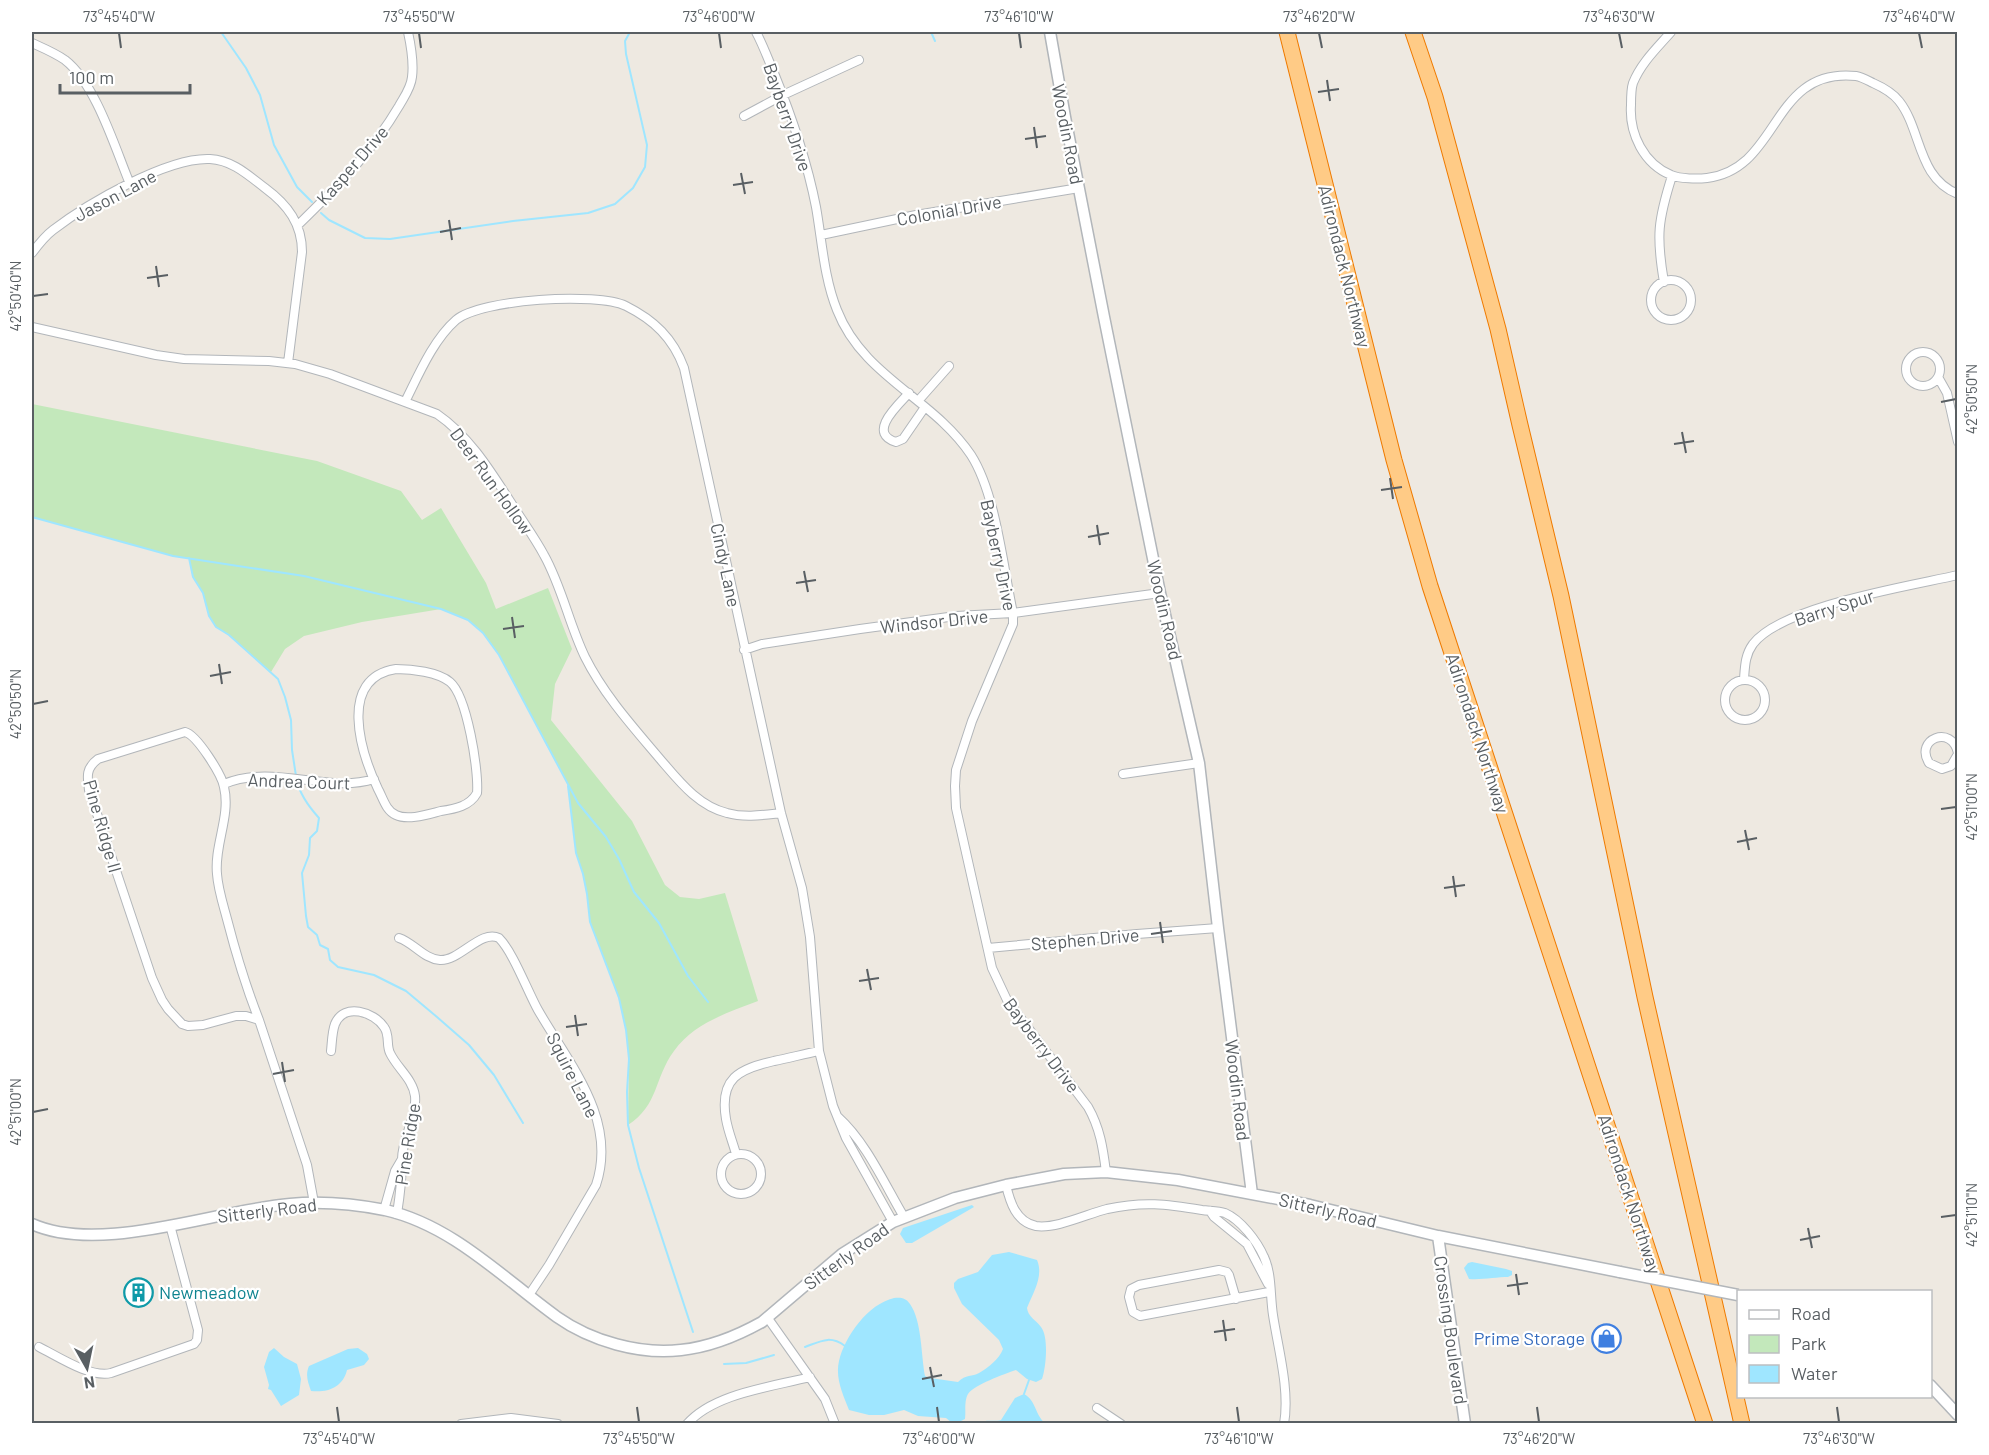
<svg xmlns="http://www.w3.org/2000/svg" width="1989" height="1455" font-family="Barlow,sans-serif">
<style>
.green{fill:#c3e8bb}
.water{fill:#9fe6ff}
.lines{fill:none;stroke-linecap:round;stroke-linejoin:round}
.stream{stroke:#9fe6ff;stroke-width:2}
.minor-casing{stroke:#b2b6ba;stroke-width:10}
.tertiary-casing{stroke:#b2b6ba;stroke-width:13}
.motorway-casing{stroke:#ee7a00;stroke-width:17}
.minor{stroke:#fff;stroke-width:8}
.tertiary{stroke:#fff;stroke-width:10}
.motorway{stroke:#ffcb86;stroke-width:15}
.tertiary-bridge-casing{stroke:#b2b6ba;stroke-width:13;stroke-linecap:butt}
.tertiary-bridge{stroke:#fff;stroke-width:10}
.ticks{fill:none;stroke:#595f63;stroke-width:2}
.labels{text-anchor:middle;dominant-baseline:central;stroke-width:4.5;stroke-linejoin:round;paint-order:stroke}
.street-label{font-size:18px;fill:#595f63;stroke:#fff}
.culture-label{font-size:18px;fill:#0d838f;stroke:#fff;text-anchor:start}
.shop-label{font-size:18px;fill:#366cbe;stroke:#fff;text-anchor:end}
.neatline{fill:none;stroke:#595f63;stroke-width:2}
.ticks-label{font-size:15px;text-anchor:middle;fill:#595f63}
</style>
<rect width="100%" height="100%" fill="#eee9e1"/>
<path class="green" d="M32,404L317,461L401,491L422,520L441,508L486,583L496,609L548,588L572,649L555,684L551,720L632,821L665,885L680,897L699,899L725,893L758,1001C727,1013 694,1023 674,1051C654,1078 659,1105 628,1125L629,1059L626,1030L619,998L590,922L587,894L583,874L576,853L568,785L499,655L483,633L468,620L441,609L362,622L304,636L285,649L271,672L229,635L216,627L209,616L203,593L193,577L189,558L173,556L32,517Z"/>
<path class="water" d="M972,1205L974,1207L912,1243H906L900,1234L903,1228Z
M1009,1252L1037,1260C1044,1276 1033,1293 1027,1308C1028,1317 1036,1320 1041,1327C1049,1337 1046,1368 1042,1379L1036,1382L1027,1379L1016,1370C1004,1374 974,1385 968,1394C964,1401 966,1411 965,1419L957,1423L951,1422L946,1418L918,1416L904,1410L884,1415H869L849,1410C843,1395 835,1378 839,1361C845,1336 868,1304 894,1298C901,1297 906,1298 910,1304C922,1321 921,1355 925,1376L930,1378L958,1382C966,1374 972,1377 979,1373C989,1367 999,1359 1003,1349L999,1340L962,1304L954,1288V1283L958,1279L978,1272L992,1255Z
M1472,1262L1506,1269L1512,1271V1275L1508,1277C1497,1277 1482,1280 1469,1279L1464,1268L1468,1263Z
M274,1348L284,1357L297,1364L301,1379L299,1395L281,1406L271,1390L268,1389L269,1385L264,1367L269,1352Z
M358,1348L367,1354L369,1359L364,1365L347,1370C343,1387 328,1393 311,1391C308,1382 305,1375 309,1366L348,1349Z
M1024,1394C1036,1400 1035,1415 1045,1423H979C985,1419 994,1422 1001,1420L1015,1398Z"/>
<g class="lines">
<path class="stream" d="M221,32L246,68L260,95L274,145L297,187L312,202
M931,32L935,41
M321,213L329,220L365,238L390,239L513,221L588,213L615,204L633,188L645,167L647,145L626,54L625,41L630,32
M32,517L173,556L304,576L441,609L468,620L483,633L499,655L578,803L606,837L619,859L634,892L659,923L688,976L708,1002
M189,558L193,577L203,593L209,616L216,627L229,635L278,679L285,697L291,720L292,750L296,776
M297,781C300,795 310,808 319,818L317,831L310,838L309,855L302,873L306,916L308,927L317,935L320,945L328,949L330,960L338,967L374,975L406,991L437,1017L469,1045L494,1075L523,1123
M568,786L576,853L583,874L587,894L590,922L619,998L626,1030L629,1059L627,1092L628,1125L639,1168L693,1332
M805,1347C821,1341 830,1335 845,1346
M724,1364L746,1363L774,1355
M1024,1394L1029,1380"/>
<defs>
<path id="minor" d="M756,32C763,45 768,59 774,73C792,117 807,161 816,207C822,241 824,278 837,310C863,377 933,398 971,455C996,494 1003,567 1013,613V624L972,721L956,770L955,786L956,808L992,968L1007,1000L1088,1107C1100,1128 1103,1148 1106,1172
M1671,32C1657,48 1641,63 1633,83C1631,89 1631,98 1631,105C1629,134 1644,164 1671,175C1680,179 1698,179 1707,178C1781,169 1770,67 1856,76C1862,77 1867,80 1873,83C1882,87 1892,92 1899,101C1922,130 1917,178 1958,194
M32,43C43,48 55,53 65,60C96,84 115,148 130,184
M744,116L783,95L859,60
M298,225C336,188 372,152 399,106C404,97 411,88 412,77C414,62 411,46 408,32
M821,235L916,215L1079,188
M32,253C38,245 45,236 53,230C87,204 167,157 210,159C232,160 248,175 265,188C288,205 302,224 302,252L288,363
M1651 300a20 20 0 1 1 40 0a20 20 0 1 1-40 0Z
M1664,282C1656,236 1658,220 1672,176
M32,327L156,355L184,359L269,361L295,364L330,374L437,414C472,438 494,477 517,512C526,526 536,540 544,555C562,587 569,624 585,657C604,695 633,727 660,759C679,781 698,806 727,813C745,818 763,815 781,813
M1906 369a17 17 0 1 1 34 0a17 17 0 1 1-34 0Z
M1938,377L1947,393L1958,442
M909,393C897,406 867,433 896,442L903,439L925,407
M918,401L949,366
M405,402C418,376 433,340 456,320C481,299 597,292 626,306C654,320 673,338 684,368L781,813L802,888L810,937L819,1051L833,1106L846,1138L893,1222
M744,650L762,644L860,629L956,616L1013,613L1160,593
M396,669C412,669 438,672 450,682C467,696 479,771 477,793C470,806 455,809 441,811C429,814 408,821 396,815C386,811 383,798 378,789C361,753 337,678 396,669Z
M1744,679C1745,666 1745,655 1753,644C1782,606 1910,586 1958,575
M1725 700a20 20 0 1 1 40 0a20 20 0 1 1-40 0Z
M1958,753C1952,724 1914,739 1929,763L1942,769L1951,766L1958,754
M1123,774L1199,763
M224,784C274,763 327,794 374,779
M399,938C414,943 424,959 440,960C460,961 481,929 499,938C513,952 527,990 538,1010C569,1064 618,1119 596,1185L549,1265L529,1295
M988,948L1137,934L1218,928
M259,1020C246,987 236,954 227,919C223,904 218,889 217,874C214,845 231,816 224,787C222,775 197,735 185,732L98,759C86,768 87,776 89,790L152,978L162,1000L168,1009L182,1024L188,1026L203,1025L236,1016H246L259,1020L307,1165L314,1203
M331,1051C332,1042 332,1032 335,1024C344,1002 374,1012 384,1027C390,1035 386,1045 390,1053C397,1068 413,1079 415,1096C417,1118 402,1138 402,1159C402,1177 400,1195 397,1214
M838,1117C866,1142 885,1185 904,1217
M736,1154C733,1143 728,1131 726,1119C719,1078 739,1069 774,1061C789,1058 804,1054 819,1051
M721 1174a20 20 0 1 1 40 0a20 20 0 1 1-40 0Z
M1006,1185C1010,1202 1016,1222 1036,1226C1056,1229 1087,1214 1107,1209C1143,1201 1166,1204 1202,1210C1209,1211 1218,1211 1225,1213C1241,1220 1257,1241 1264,1257C1272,1274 1270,1296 1273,1315C1278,1348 1290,1390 1284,1424
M384,1210L395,1171L402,1159
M1210,1211L1214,1217L1247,1244L1268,1284
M1236,1299L1229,1275L1227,1272L1219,1270L1139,1285L1131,1289L1129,1297L1133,1312L1140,1316L1269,1292
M767,1317L825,1399L835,1424
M39,1347C59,1357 90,1378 111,1373L194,1344L197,1340L198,1330L170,1225
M1097,1408L1121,1424
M461,1424L511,1418L558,1424
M687,1424C714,1393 772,1387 810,1377"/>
<path id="tertiary" d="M1050,32L1065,117L1104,317L1160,593L1199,763L1218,928L1252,1194
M32,1224C101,1255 215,1210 290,1204C321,1201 354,1204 385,1210C452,1225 503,1278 557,1317C591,1341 640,1355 681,1350C710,1347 737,1336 762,1322L842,1254L893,1222L955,1198L1006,1185L1064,1174L1106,1172L1178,1180L1310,1205L1438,1236L1620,1272
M1438,1236L1465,1424
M1930,1385L1958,1415"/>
<path id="motorway" d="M1287,32L1394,460L1430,586L1705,1424
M1413,32L1435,97L1498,329L1520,425L1561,596L1645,997L1742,1424"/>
</defs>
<use href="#minor" class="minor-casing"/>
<use href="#tertiary" class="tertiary-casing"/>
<use href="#motorway" class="motorway-casing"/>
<use href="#minor" class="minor"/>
<use href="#tertiary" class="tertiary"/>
<use href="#motorway" class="motorway"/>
<defs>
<path id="tertiary-bridge" d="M1620,1272L1738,1295"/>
</defs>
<use href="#tertiary-bridge" class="tertiary-bridge-casing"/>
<use href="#tertiary-bridge" class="tertiary-bridge"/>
</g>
<path class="ticks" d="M119,33L121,48M419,33L421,48M719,33L721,48M1019,33L1021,48M1319,33L1322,48M1619,33L1622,48M1919,33L1922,48M1327,80L1330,101M1318,92L1339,89M1034,127L1037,148M1025,139L1046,136M741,173L745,194M733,185L753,182M449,220L452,240M440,232L461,228M156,266L159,287M147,278L168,275M33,296L48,294M1941,402L1956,399M1682,432L1686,453M1674,444L1694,441M1390,478L1393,499M1381,490L1402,487M1097,525L1100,545M1088,537L1109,533M804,571L808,592M796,583L816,580M512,617L515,638M503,629L524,626M219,664L222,684M210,676L231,672M33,704L48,701M1941,809L1956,807M1745,830L1749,850M1737,842L1757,838M1453,876L1456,897M1444,888L1465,885M1160,922L1163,943M1151,934L1172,931M867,969L871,990M859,981L879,978M575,1015L578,1036M566,1027L587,1024M282,1062L285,1082M273,1074L294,1070M33,1112L48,1109M1941,1217L1956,1215M1808,1228L1812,1248M1800,1240L1820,1236M1516,1274L1519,1295M1507,1286L1528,1283M1223,1320L1226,1341M1214,1332L1235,1329M930,1367L934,1387M922,1379L942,1375M337,1407L339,1422M637,1407L639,1422M937,1407L939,1422M1237,1407L1239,1422M1537,1407L1539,1422M1837,1407L1839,1422"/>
<defs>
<symbol id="building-ring" viewBox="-11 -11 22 22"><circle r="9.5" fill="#fff" stroke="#0f9aa8" stroke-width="1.5"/><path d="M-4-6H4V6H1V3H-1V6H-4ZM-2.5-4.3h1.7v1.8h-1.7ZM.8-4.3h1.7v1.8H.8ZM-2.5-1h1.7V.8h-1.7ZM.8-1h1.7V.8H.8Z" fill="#0f9aa8"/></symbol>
<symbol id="shop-ring" viewBox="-11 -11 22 22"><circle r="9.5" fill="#fff" stroke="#3f7fe0" stroke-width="1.5"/><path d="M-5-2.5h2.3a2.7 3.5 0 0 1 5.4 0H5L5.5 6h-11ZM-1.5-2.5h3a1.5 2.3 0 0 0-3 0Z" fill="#3f7fe0"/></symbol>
</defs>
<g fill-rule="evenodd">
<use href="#building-ring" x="122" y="1276" width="33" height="33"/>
<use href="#shop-ring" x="1590" y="1322" width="33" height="33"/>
</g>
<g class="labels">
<g class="street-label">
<text transform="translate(788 117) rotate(71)">Bayberry Drive</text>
<text transform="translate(1068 134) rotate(79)">Woodin Road</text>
<text transform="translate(352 165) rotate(-49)">Kasper Drive</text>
<text transform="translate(115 195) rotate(-28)">Jason Lane</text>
<text transform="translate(949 210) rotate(-10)">Colonial Drive</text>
<text transform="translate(1345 266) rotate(76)">Adirondack Northway</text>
<text transform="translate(492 481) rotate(54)">Deer Run Hollow</text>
<text transform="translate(999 555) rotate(78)">Bayberry Drive</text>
<text transform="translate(726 565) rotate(78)">Cindy Lane</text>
<text transform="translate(1834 607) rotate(-18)">Barry Spur</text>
<text transform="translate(1165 610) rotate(77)">Woodin Road</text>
<text transform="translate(934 621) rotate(-6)">Windsor Drive</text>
<text transform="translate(1478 733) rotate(72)">Adirondack Northway</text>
<text transform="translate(299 781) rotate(2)">Andrea Court</text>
<text transform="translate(103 826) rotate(74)">Pine Ridge II</text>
<text transform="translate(1085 939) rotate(-5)">Stephen Drive</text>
<text transform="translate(1042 1045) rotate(53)">Bayberry Drive</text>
<text transform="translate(573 1075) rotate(63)">Squire Lane</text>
<text transform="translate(1238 1090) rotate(83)">Woodin Road</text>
<text transform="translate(407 1144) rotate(-81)">Pine Ridge</text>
<text transform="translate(1630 1194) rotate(72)">Adirondack Northway</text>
<text transform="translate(267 1210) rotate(-7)">Sitterly Road</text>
<text transform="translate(1328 1210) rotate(13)">Sitterly Road</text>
<text transform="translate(846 1256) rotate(-36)">Sitterly Road</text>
<text transform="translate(1451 1330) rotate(82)">Crossing Boulevard</text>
</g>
<g class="culture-label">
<text x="159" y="1292">Newmeadow</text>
</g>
<g class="shop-label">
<text x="1585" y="1338">Prime Storage</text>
</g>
</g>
<rect width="1989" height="1455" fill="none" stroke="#ffffff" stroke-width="66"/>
<rect x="1737" y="1290" width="195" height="108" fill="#ffffff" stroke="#bdbfc1" stroke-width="1.5"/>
<rect x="1749" y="1310" width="30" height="9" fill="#ffffff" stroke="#bdbfc1" stroke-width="1.5"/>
<text x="1791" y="1320" font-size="18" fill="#595f63">Road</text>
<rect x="1749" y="1335" width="30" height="18" fill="#c3e8bb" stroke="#bdbfc1" stroke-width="1.5"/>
<text x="1791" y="1350" font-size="18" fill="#595f63">Park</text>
<rect x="1749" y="1365" width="30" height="18" fill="#9fe6ff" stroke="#bdbfc1" stroke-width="1.5"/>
<text x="1791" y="1380" font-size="18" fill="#595f63">Water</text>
<g transform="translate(87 1368) rotate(171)" stroke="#ffffff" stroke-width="4.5" paint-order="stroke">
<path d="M0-4.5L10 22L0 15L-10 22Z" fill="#595f63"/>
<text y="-9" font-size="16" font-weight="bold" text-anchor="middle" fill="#595f63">N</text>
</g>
<path d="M60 84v9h130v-9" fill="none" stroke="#595f63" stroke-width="3"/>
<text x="69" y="84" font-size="18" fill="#595f63" stroke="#ffffff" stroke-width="4.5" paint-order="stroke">100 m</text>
<rect x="33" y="33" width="1923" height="1389" class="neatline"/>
<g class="ticks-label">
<text x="119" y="22">73°45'40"W</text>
<text x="419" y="22">73°45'50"W</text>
<text x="719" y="22">73°46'00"W</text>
<text x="1019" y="22">73°46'10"W</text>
<text x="1319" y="22">73°46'20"W</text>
<text x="1619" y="22">73°46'30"W</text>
<text x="1919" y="22">73°46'40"W</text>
<text transform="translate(16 296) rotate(-90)" y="5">42°50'40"N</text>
<text transform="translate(1972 399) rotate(-90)" y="5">42°50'50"N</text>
<text transform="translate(16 704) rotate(-90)" y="5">42°50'50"N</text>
<text transform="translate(1972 807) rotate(-90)" y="5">42°51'00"N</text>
<text transform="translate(16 1112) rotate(-90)" y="5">42°51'00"N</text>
<text transform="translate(1972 1215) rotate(-90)" y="5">42°51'10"N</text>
<text x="339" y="1444">73°45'40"W</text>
<text x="639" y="1444">73°45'50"W</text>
<text x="939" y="1444">73°46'00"W</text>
<text x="1239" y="1444">73°46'10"W</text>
<text x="1539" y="1444">73°46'20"W</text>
<text x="1839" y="1444">73°46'30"W</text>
</g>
</svg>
